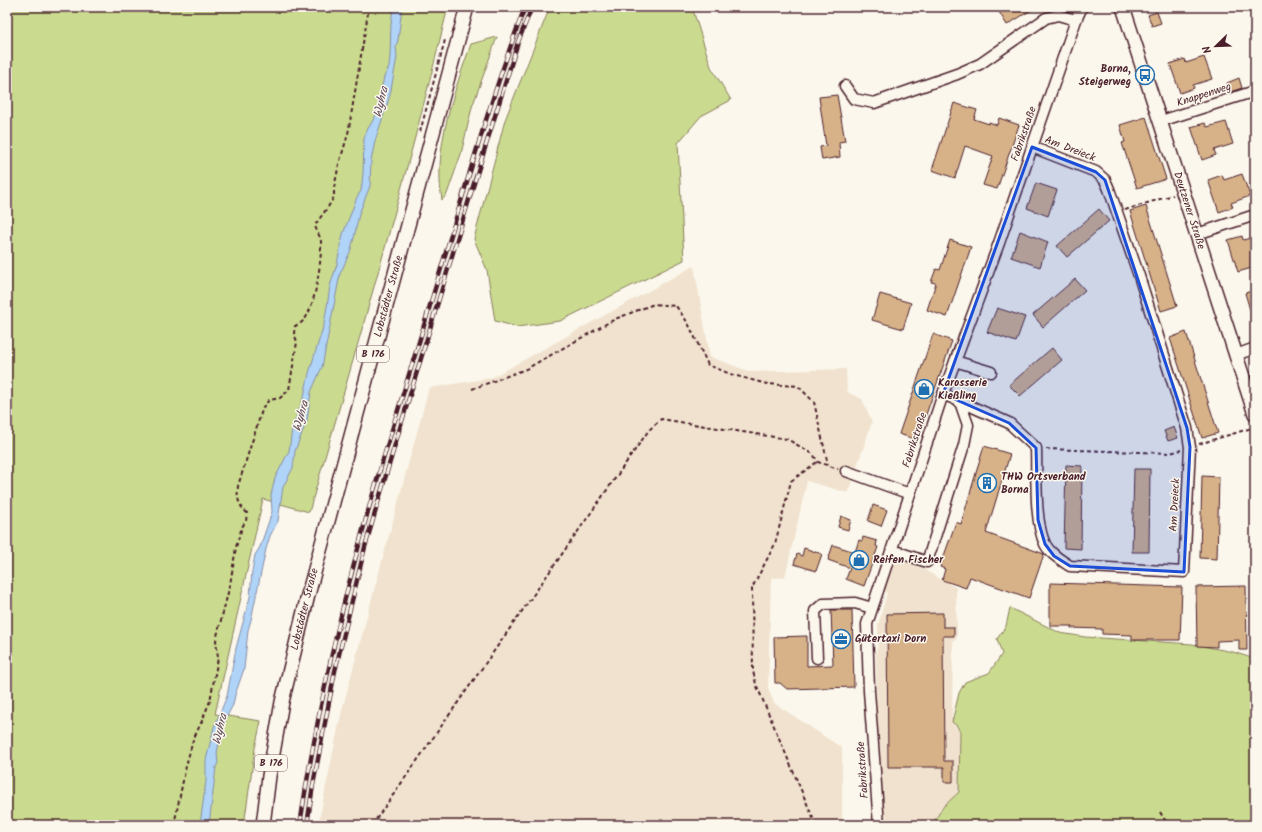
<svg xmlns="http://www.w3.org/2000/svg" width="1262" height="832" font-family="Kalam,sans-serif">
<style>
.built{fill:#f0e2ce}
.green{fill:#cadb8f;stroke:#8a7d5d}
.water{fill:#afd4f8;stroke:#878ca6}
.building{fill:#d7b289;stroke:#4a1f2b}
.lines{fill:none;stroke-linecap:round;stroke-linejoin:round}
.minor-casing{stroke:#4a1f2b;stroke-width:13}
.major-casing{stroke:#4a1f2b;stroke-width:16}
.path{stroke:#4a1f2b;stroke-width:2;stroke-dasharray:4 3;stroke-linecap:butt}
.minor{stroke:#fbf7ec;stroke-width:10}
.major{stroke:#fbf7ec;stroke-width:13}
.rail-casing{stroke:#4a1f2b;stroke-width:4.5}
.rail{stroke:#fbf7ec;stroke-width:3;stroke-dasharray:9;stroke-linecap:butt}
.marked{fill:#1d4ed8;fill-opacity:0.2;stroke:#1d4ed8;stroke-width:3;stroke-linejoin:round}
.labels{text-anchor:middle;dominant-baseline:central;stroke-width:3;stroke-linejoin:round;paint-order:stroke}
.shield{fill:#fbf7ec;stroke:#7f6065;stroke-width:1}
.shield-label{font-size:10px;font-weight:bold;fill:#4a1f2b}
.poi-label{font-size:11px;font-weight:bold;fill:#4a1f2b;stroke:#fbf7ec;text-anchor:start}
.street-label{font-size:11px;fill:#4a1f2b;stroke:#fbf7ec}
.water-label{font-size:12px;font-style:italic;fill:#634c5e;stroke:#fbf7ec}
</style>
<rect width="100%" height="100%" fill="#fbf7ec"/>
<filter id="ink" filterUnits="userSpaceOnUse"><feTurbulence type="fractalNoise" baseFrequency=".025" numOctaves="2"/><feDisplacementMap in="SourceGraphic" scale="8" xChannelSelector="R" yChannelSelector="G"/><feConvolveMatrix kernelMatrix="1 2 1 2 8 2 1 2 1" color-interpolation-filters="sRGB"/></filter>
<g filter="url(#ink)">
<path class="built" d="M694,266L710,357L751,372L846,369L847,392L862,399L872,422L848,493L807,481L785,577L771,578L768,688L774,703L842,748V825H318L342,710L369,609L429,388L491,378Z
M895,556L909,561L956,588L957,639L953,640L952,722L960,732L959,792L943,807L932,825H881L877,768L876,652L878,645V625L887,593L884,591Z"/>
<path class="green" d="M7,7H448C407,177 358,344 309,512L263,499L215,714L261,721L255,748L244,825H7Z
M550,7H692L711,67L731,100L701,116L678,143L684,260L560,321L517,327L495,321L487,270L474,239L505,120Z
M497,37L472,107L461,154L447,194L442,200C433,149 454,92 471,44Z
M1010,608L1060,633L1085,637L1192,644L1233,652L1255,659V825H932L943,807L959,792L960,732L957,726L952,722L959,693L965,682L989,673L1002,654L997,639L1006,626Z"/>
<path class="water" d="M393,7H402L398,40L396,47L397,57L390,95L385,111L375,141L371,161L370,186L359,214L354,238L350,252L340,274L322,367L311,392L307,420L295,451L293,468L283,487L278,521L270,536L266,549L251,620L248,630L244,669L235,695L233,705L227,716L219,743L217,753L218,763L216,767L209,825H200L206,781V760L214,727L227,696L236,648L250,597L252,571L255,555L260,547L272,512L271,495L275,478L289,451L292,429L298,412L304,396L309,373L324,324L328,300L330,286L337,264L343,234L357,197L361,191L363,174L364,139L366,132L376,115L384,77L389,67L390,57L391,25Z"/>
<path class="building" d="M996,7H1036L1007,25Z
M1157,12L1161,23L1152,26L1148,15Z
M1204,57L1212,79L1193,85L1194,88L1180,93L1170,64L1185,59L1186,63Z
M1239,78L1242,88L1230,92L1227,83Z
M837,95L845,141L839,142L840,157L822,160L820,147L826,146L819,97Z
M954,103L977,110L974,119L989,124V122L997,125L999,118L1019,125L997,189L983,185L993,156L965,146L955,178L932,170Z
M1146,117L1166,179L1137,188L1122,143L1125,142L1120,125Z
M1226,122L1233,144L1214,150L1216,155L1202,160L1191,127L1205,123L1207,127Z
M1242,174L1250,196L1231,203L1233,207L1219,212L1208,180L1222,175L1224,180Z
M1036,183L1057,190L1048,216L1027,208Z
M1146,206L1177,306L1161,311L1130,211Z
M1099,209L1109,221L1067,257L1057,246Z
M1020,231L1048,242L1040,267L1011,257Z
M1242,236L1243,240L1255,237V267L1238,272L1228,240Z
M950,240L971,247L947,317L927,310L936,283L931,282L936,269L940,270Z
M1075,279L1085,290L1043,327L1033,315Z
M1255,290V320H1253L1245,293Z
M880,294L911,303L903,329L872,320Z
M997,308L1025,317L1016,342L987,332Z
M1186,332L1218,433L1202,438L1170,338Z
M933,334L952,341L917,440L899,434Z
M1052,348L1062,360L1020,396L1009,385Z
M1174,427L1178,438L1168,441L1164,431Z
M984,446L1010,454L986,533L1044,554L1029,598L970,577L966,588L942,580L945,569L940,567L956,522L961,524Z
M1066,465L1082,466L1081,549L1064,548Z
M1134,469H1150L1149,552H1132Z
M1202,476L1219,477L1217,559L1200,558Z
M873,505L887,510L881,526L868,521Z
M841,516L851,520L848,530L838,527Z
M863,537L877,541L876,546L878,547L864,586L846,579L850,568L828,560L833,545L855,552L859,540L862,541Z
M804,548L822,554L816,571L794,564L797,554L802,556Z
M1050,583L1182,587L1180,640H1132V635L1102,634V629L1071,628V626H1050Z
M1246,586L1247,650H1239V640L1217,641V647L1197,646L1196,587Z
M831,610H852L854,687L787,689L780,683H775L774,637L807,636V666L833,665Z
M943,613V627H954V636H943L944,761H953V782H944V767H888L887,614Z"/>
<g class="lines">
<defs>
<path id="minor" d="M845,86L854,99L874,103L957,74L980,64L1046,18L1058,15L1076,20
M1161,121L1255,91
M1197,234L1255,215
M1236,355L1255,348
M955,361L991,372
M943,394L1009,423L1036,448C1037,474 1034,521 1045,544C1050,554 1061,560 1070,566L1184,572L1190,447L1187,428L1139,276L1109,189L1105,180L1096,172L1032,147
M846,471L910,494
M892,550L927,562L964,445L968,425L960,402
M817,658L815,611L823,604L855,603L872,608
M879,825L869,691L867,624L943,394L999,243L1076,20L1082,7"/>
<g id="major">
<path id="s1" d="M1123,7L1255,414"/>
<path id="s2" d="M263,825L269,776L282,702L308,595L467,7"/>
</g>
</defs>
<use href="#minor" class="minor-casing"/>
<use href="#major" class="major-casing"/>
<path class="path" d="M420,132L445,40
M1125,210L1173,195
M472,389L526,369L615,319L654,304L676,306L688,323L708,365L733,375L767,384L798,386L814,402L828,465
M1199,444L1255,427
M1046,449L1170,453L1181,450
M1160,812L1168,825
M174,825L186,766L193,740L202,721L210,701L218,658L216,640L230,585L236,547L242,527L246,521L247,513C238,504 237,499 238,486L263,407L269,400L280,398L289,390L297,342L294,333L295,326C298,325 301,323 303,321C315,310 322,259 321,242C321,237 316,231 315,225L328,207L334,197V188L339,164L348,134L369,7
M372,825L649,430L661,419L787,439L813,454L818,462L838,469
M816,825L756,684L753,671L752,588L775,544L791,481L817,462"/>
<use href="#minor" class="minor"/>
<use href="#major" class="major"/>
<defs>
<path id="rail" d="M300,825C314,731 334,637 359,545C379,467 405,390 428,312C459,210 487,107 525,7
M307,825L313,785L335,671L365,547L396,441L471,193L518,42L532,7"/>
</defs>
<use href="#rail" class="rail-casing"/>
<use href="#rail" class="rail"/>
</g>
</g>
<path class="marked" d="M1032,147L1096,172L1105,180L1187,428L1190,447L1184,572L1070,566L1054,556L1045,544L1038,520L1036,448L1009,423L943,394Z"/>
<defs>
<symbol id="bus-ring" viewBox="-11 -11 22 22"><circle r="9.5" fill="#fbf7ec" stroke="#1f6fb2" stroke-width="1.5"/><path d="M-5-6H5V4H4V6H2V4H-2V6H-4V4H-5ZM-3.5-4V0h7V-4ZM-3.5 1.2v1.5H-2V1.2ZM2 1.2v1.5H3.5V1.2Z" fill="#1f6fb2"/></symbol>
<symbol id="shop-ring" viewBox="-11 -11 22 22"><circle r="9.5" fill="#fbf7ec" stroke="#1f6fb2" stroke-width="1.5"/><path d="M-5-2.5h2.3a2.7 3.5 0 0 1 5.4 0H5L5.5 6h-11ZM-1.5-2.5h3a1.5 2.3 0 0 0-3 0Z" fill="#1f6fb2"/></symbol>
<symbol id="building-ring" viewBox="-11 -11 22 22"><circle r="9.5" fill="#fbf7ec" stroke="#1f6fb2" stroke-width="1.5"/><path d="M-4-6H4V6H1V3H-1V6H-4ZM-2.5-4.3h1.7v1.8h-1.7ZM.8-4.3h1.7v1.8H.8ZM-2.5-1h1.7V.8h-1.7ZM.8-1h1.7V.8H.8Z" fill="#1f6fb2"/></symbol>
<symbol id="office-ring" viewBox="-11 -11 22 22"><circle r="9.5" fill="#fbf7ec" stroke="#1f6fb2" stroke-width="1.5"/><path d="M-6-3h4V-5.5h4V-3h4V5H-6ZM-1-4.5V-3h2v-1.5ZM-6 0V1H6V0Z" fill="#1f6fb2"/></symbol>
</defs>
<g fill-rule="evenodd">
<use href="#bus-ring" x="1134" y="64" width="22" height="22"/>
<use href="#shop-ring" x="913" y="378" width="22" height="22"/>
<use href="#building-ring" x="976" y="472" width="22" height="22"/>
<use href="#shop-ring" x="848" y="549" width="22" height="22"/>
<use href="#office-ring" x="830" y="628" width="22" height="22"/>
</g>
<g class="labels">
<g class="shield">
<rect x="357" y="346" width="32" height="16" rx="3"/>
<rect x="255" y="755" width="32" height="16" rx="3"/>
</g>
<g class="shield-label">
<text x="373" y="354">B 176</text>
<text x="271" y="763">B 176</text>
</g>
<g class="poi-label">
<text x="1131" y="69" text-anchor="end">Borna,<tspan x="1131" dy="13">Steigerweg</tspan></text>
<text x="938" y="383">Karosserie<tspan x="938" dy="13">Kießling</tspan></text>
<text x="1001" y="477">THW Ortsverband<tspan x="1001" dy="13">Borna</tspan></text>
<text x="873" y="560">Reifen Fischer</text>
<text x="855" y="639">Gütertaxi Dorn</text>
</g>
<g class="street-label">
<text transform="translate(1204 95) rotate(-18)">Knappenweg</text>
<text transform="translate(1024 134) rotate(-71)">Fabrikstraße</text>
<text transform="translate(1070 149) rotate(21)">Am Dreieck</text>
<text stroke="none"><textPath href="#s1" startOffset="214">Deutzener Straße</textPath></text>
<text stroke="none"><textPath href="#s2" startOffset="544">Lobstädter Straße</textPath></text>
<text transform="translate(915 440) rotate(-72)">Fabrikstraße</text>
<text transform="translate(1175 505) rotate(-87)">Am Dreieck</text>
<text stroke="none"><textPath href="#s2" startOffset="220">Lobstädter Straße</textPath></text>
<text transform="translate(863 770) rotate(-94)">Fabrikstraße</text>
</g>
<g class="water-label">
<text transform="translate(381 102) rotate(-76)">Wyhra</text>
<text transform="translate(301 416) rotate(-74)">Wyhra</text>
<text transform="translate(220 729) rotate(-76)">Wyhra</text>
</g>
</g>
<rect width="1262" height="832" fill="none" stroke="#fbf7ec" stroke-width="24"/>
<rect x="12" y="12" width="1238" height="808" fill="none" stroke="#4a1f2b" stroke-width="1.5" filter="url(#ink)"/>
<g transform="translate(1216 46) rotate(247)" stroke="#fbf7ec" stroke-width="3" paint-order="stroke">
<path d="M0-3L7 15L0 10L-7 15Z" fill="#4a1f2b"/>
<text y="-6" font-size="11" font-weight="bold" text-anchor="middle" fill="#4a1f2b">N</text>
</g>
</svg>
